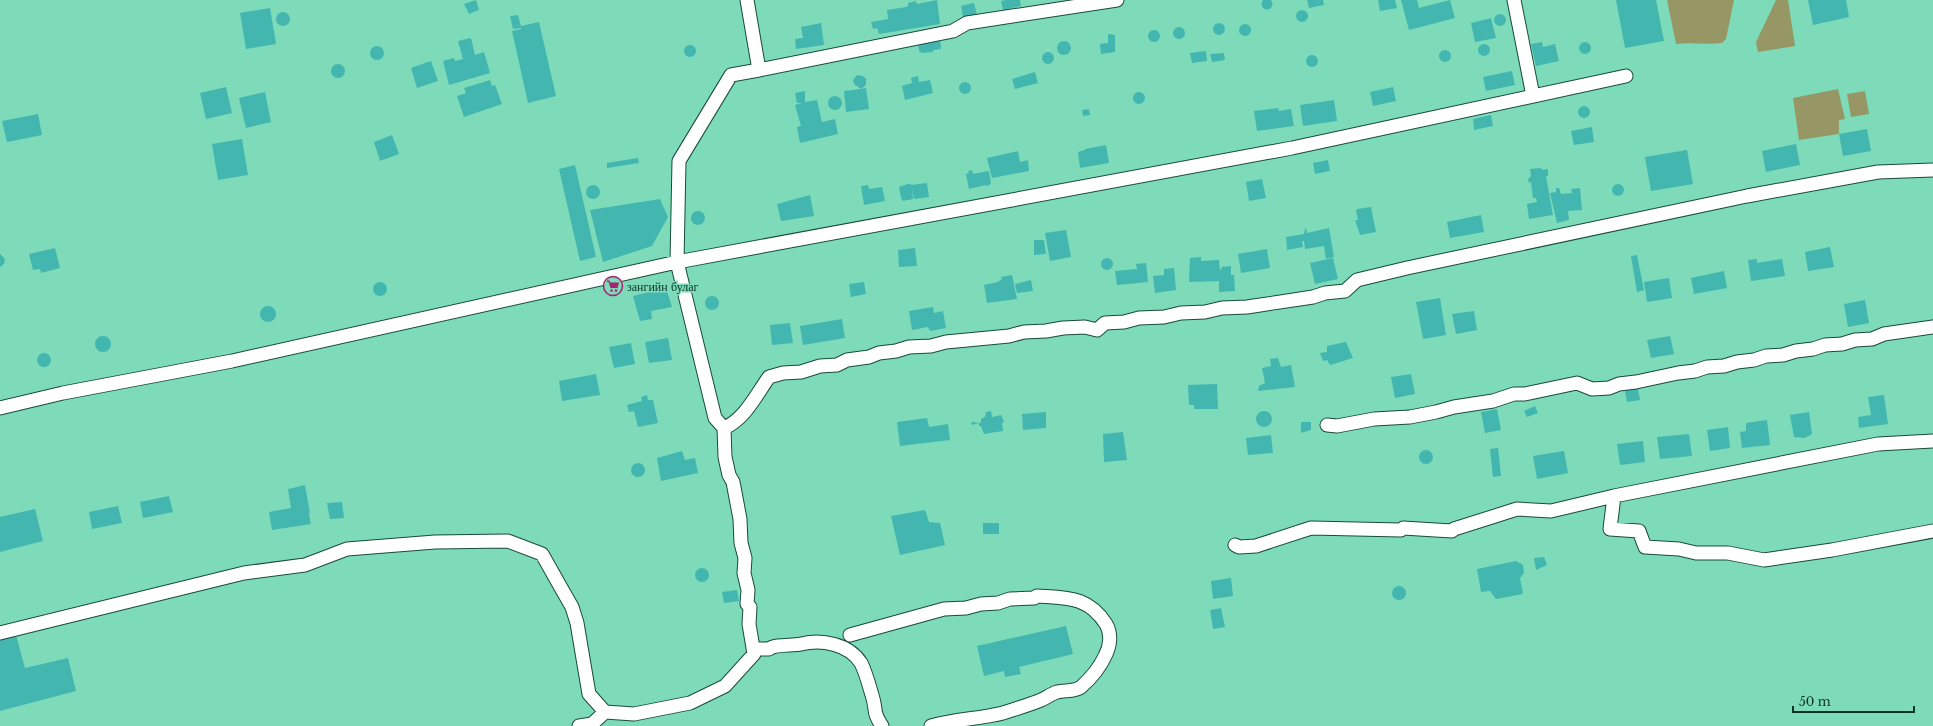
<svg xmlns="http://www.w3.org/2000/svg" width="1933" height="726" font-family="'Libre Baskerville',serif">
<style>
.green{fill:#969764}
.building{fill:#43b7af}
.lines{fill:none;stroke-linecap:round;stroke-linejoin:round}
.street-casing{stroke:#184b3b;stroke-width:15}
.street{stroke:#fff;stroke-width:13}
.labels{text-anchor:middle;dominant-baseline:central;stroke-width:3;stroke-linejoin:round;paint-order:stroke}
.poi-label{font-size:12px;fill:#0a3428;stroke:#7ddbba;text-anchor:start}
</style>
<rect width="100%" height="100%" fill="#7ddbba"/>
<path class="green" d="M1667,0H1734L1726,39L1722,43C1706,45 1692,42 1676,44Z
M1776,0H1788L1795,46L1758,52L1756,42Z
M1838,89L1845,119L1839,120V134L1799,140L1793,98Z
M1865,91L1869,114L1851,117L1847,94Z"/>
<path class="building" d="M1261.5 4a5.5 5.5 0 1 1 11 0a5.5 5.5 0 1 1-11 0Z
M476,0L479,10L469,14L464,4Z
M937,0L940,24L879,34L877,28L873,29L871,22L888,19L887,10L906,7L908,6V3L916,1L917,4Z
M1006,0H1020L1021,6L1003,10L1001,1Z
M1307,0H1323L1324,5L1309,8Z
M1378,0H1395L1397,8L1380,11Z
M1401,0H1417L1419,8L1450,0L1455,18L1409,30Z
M1616,0H1656L1664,41L1625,48Z
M1808,0H1846L1849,17L1813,25Z
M974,3L977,15L963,17L961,6Z
M270,8L276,44L246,49L240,13Z
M1296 16a6 6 0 1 1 12 0a6 6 0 1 1-12 0Z
M276 19a7 7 0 1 1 14 0a7 7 0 1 1-14 0Z
M1494 20a6 6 0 1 1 12 0a6 6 0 1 1-12 0Z
M518,15L521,26L539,22L556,96L528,103L512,31L521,29V28L513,29L510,16Z
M1491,18L1496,38L1475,42L1471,23Z
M1213 29a6 6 0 1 1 12 0a6 6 0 1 1-12 0Z
M821,23L824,45L796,49L795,39L803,38L801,27Z
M1239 30a6 6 0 1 1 12 0a6 6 0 1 1-12 0Z
M1173 33a6 6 0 1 1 12 0a6 6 0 1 1-12 0Z
M1148 36a6 6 0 1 1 12 0a6 6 0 1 1-12 0Z
M1108,34L1115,35V52L1101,54L1100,44L1108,43Z
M940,37L941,49L933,50V52L922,53L919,51L918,38Z
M471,38L475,55L484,52L490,73L449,85L443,61L454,58L455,61L463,59L458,41Z
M1057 48a7 7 0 1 1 14 0a7 7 0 1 1-14 0Z
M1579 48a6 6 0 1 1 12 0a6 6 0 1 1-12 0Z
M1542,42L1543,47L1555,44L1559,61L1536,66L1531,44Z
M1478 50a6 6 0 1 1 12 0a6 6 0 1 1-12 0Z
M684 51a6 6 0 1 1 12 0a6 6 0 1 1-12 0Z
M370 53a7 7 0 1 1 14 0a7 7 0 1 1-14 0Z
M1439 56a6 6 0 1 1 12 0a6 6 0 1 1-12 0Z
M1206,51L1207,61L1192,63L1190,53Z
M1042 58a6 6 0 1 1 12 0a6 6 0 1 1-12 0Z
M1224,53L1225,60L1212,62L1210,54Z
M1306 61a6 6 0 1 1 12 0a6 6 0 1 1-12 0Z
M431,61L438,81L417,88L411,68Z
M331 71a7 7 0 1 1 14 0a7 7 0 1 1-14 0Z
M1512,71L1515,85L1486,91L1483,77Z
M1035,72L1038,83L1015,89L1012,79Z
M857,75L863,76L866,79V85L861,89L866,88L869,109L846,112L844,91L861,89L854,84L853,80Z
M918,76L919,82L930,80L933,93L905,100L902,86L912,83L911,78Z
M490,80L492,86L495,85L502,104L464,117L457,96L466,93L464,88Z
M959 88a6 6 0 1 1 12 0a6 6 0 1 1-12 0Z
M226,87L232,113L206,119L200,93Z
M1393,87L1396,101L1373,106L1370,92Z
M805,91V102L817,100L822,122L835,119L838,134L800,143L797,127L801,126L795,105L802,103H797L795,93Z
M1133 98a6 6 0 1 1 12 0a6 6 0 1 1-12 0Z
M265,92L271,122L246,128L239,98Z
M828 103a7 7 0 1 1 14 0a7 7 0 1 1-14 0Z
M1334,100L1337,121L1303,126L1300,105Z
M1578 112a6 6 0 1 1 12 0a6 6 0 1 1-12 0Z
M1278,108L1279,111L1291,109L1294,126L1257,131L1254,111Z
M1089,109L1090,115L1083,116L1082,110Z
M38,114L42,135L7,142L2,121Z
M1491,115L1493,126L1474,130L1473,119Z
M1592,127L1594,142L1574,145L1571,131Z
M1867,129L1871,151L1843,156L1839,134Z
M392,135L399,154L380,161L374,142Z
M242,139L248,175L218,180L212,144Z
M1796,144L1800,165L1766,172L1762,151Z
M1106,145L1109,163L1080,168L1078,152L1085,150V149Z
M1687,150L1693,184L1651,191L1645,157Z
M1018,151L1020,162L1028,160L1029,171L992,178L987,158Z
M638,158L639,163L607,168V163Z
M1328,160L1330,171L1315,174L1313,163Z
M575,165L596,257L580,261L559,169Z
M1541,168L1542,170L1548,169V176H1546L1553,215L1529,219L1527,204L1537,202L1536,198H1533L1531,182L1529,183L1528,179L1531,176L1530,169Z
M972,170L973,174L989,171L991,184L988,185L989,187L986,185L969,189L966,174L969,173L968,171Z
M1262,179L1266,198L1249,201L1246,182Z
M927,183L929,197L914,199L912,187L913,199L903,201L901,198L899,187L908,184H911V185Z
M1612 190a6 6 0 1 1 12 0a6 6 0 1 1-12 0Z
M868,185L869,189L882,187L885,201L864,205L861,186Z
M586 192a7 7 0 1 1 14 0a7 7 0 1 1-14 0Z
M1556,188H1559L1561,194L1572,193L1571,189L1580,188L1582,210L1568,211L1569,220L1557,223L1550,193L1556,192Z
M810,195L814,216L781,221L777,204Z
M660,199L668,217L652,246L603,262L590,210Z
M1371,207L1376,232L1360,235L1355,220H1358L1356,211L1357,209Z
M691 218a7 7 0 1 1 14 0a7 7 0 1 1-14 0Z
M1481,215L1484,232L1450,238L1447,222Z
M1306,228L1307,233L1329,228L1334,257L1326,259L1324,246L1305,249L1304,241H1302L1303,247L1287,250L1286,237L1304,234L1305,229Z
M1066,230L1071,257L1050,261L1045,233Z
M1034,240H1044L1046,254L1034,255Z
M1830,247L1834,267L1808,271L1805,252Z
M55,248L60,268L41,273L40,269L33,270L29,254Z
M915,248L917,266L899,267L898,250Z
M1267,249L1270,268L1241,273L1238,254Z
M0,254L5,259L4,264L0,267Z
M1637,255L1644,290L1637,292L1631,256Z
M1201,257V261L1219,260L1220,271L1222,267L1231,266V275H1234L1235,291L1219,292V281L1189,282L1190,258Z
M1101 264a6 6 0 1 1 12 0a6 6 0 1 1-12 0Z
M1333,258L1338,279L1315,284L1310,263Z
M1757,259V263L1782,259L1785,276L1751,281L1748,260Z
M1146,263L1148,282L1117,285L1115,271L1137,269L1136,264Z
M1174,268L1176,290L1155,293L1153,276L1164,275V269Z
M1724,271L1727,288L1694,294L1691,278Z
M1012,275L1017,299L987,303L984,285L998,282L1002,279L1001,277Z
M1669,278L1672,298L1647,302L1644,282Z
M1031,280L1033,291L1017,293L1015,284Z
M864,282L866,294L851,297L849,284Z
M373 289a7 7 0 1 1 14 0a7 7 0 1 1-14 0Z
M666,288L672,307L651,311L652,319L640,321L633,296Z
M705 303a7 7 0 1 1 14 0a7 7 0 1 1-14 0Z
M1440,298L1446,335L1423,339L1416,302Z
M1865,300L1869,323L1848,327L1844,304Z
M260 314a8 8 0 1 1 16 0a8 8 0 1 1-16 0Z
M933,307L934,313L943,311L946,328L930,331L928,327L912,330L909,311Z
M1474,311L1477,330L1456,334L1452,314Z
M842,319L845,338L803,345L800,326Z
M790,323L793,343L772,345L770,325Z
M1670,336L1674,354L1651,358L1647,340Z
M95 344a8 8 0 1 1 16 0a8 8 0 1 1-16 0Z
M668,338L672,360L649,363L645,342Z
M1346,342L1353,358L1330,365L1327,360L1323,361L1320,353L1327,352V346Z
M631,343L635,364L614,368L609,347Z
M37 360a7 7 0 1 1 14 0a7 7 0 1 1-14 0Z
M1278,358L1281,367L1291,365L1295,387L1258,391L1259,386L1265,383L1262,368L1271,366L1270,359Z
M596,374L600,395L562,401L559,381Z
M1411,374L1415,394L1395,398L1391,377Z
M1217,384L1218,409H1194V405H1189L1188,385Z
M1634,389H1638L1640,400L1627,402L1625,391Z
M647,395L648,400H653L658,423L638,427L634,411L629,412L627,405L642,401L641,397Z
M1884,395L1888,424L1859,428L1858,417L1871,415L1868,397Z
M1535,406L1538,413L1527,417L1524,411Z
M1497,409L1501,430L1485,433L1481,412Z
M991,411L992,417L1001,415L1004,422L1002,423L1003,431L984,434L981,426H979V423L972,425L971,422L981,423V419L985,417L986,412Z
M1256 419a8 8 0 1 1 16 0a8 8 0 1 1-16 0Z
M1046,412V428L1023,430L1022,414Z
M1809,412L1812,434L1805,438L1794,437L1790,415Z
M927,418L929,427L948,424L950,440L900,446L897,422Z
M1767,420L1770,445L1742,448L1740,432L1746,431V423Z
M1301,422H1311V430L1301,433Z
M1728,427L1730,448L1710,451L1707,430Z
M1123,432L1127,460L1104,462L1103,434Z
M1689,434L1692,456L1660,459L1657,437Z
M1271,435L1273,453L1248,455L1246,438Z
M1643,441L1645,462L1620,465L1617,444Z
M1498,448L1501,476L1493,477L1490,449Z
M1419 457a7 7 0 1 1 14 0a7 7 0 1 1-14 0Z
M682,451L685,460L695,458L698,473L661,481L657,458Z
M1564,451L1568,473L1537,479L1533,456Z
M631 470a7 7 0 1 1 14 0a7 7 0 1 1-14 0Z
M305,485L310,513H308L309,514L311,524L272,530L269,512L291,508L288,489Z
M169,496L173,512L143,518L140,502Z
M342,502L344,518L330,519L327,503Z
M118,506L122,523L92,529L89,512Z
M35,509L43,541L0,552V517Z
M925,510L929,522L940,523L945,545L900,555L891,516Z
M983,523H999V534H983Z
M1544,557L1547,565L1536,570L1534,558Z
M1516,561L1523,565L1524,573L1520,578L1523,594L1496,599L1490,591L1481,592L1477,569Z
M695 575a7 7 0 1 1 14 0a7 7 0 1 1-14 0Z
M1231,578L1233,596L1213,599L1211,581Z
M1392 593a7 7 0 1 1 14 0a7 7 0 1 1-14 0Z
M737,590L739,601L724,603L722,592Z
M1221,608L1225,627L1213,629L1210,610Z
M1066,626L1073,654L1019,667L1021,674L1005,677L1004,671L984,676L977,646Z
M16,635L25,668L68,658L76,691L0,711V639Z"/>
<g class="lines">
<defs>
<path id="street" d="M1514,0L1533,96
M759,70L953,31L967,23L1117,0
M0,408L63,393L232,361L677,262L679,161L731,75L759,70L747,0
M1327,425L1337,426L1374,419L1410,417L1436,412L1454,407L1493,401L1514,394H1525L1577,383L1592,389L1609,388L1619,384L1636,382L1678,373L1695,371L1707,367L1724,366L1737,362L1754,360L1766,356L1783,355L1796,351L1813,349L1825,345L1842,344L1855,340L1872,339L1884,334L1933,327
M724,428C745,419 756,395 769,377L783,373L801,372L820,366L837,365L847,360L869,357L879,353L896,351L909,347L931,346L946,342L1009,336L1024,332L1046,331L1063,328L1085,327L1097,330L1105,323L1124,322L1139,318L1164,317L1181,313L1205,312L1222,308L1247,307L1313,297L1325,293L1345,291L1357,280L1407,268L1747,196L1878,172L1933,170
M1614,496L1878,444L1933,441
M1235,545L1239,547L1256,546L1311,528L1401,530L1403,528L1452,531L1454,529L1517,509L1551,511L1614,496L1610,529L1639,531L1645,547L1679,549L1696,553H1728L1764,560L1832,550L1933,531
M0,633L244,573L305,565L347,549L435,542L508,541L542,554L560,586L572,607L577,623L589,694L605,712L634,714L690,703L725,686L754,654L749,624L750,607L747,604L748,590L744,573L745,558L741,543L740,519L733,482L729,475L725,457L724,428L715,418L677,262L1292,148L1626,76
M850,635L944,609L966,608L981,604L998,603L1010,599L1034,598L1037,596C1067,598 1088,596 1106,624C1112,634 1110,647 1105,656C1100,667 1090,679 1081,687C1075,692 1064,690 1057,692C1051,694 1046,698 1041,700C1029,705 1015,709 1003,713C979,719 955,719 931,726
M754,649H769C775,644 792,646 801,644C822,639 849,644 861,663C866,673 869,685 872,695C877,710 872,711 882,726
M579,726L592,724L605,712"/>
</defs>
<use href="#street" class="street-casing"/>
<use href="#street" class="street"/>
</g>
<defs>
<symbol id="supermarket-ring" viewBox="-11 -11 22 22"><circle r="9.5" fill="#7ddbba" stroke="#a62472" stroke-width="1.5"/><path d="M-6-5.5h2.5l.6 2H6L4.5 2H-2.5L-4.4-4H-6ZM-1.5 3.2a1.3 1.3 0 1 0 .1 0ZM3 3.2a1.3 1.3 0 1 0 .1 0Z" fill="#a62472"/></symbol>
</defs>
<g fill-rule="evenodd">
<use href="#supermarket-ring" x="602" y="275" width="22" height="22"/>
</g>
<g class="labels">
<g class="poi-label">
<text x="627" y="286">зангийн булаг</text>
</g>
</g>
<path d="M1793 706v6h121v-6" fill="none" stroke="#0a3428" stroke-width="2"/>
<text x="1799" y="706" font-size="12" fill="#0a3428" stroke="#7ddbba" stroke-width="3" paint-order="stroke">50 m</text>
</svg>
